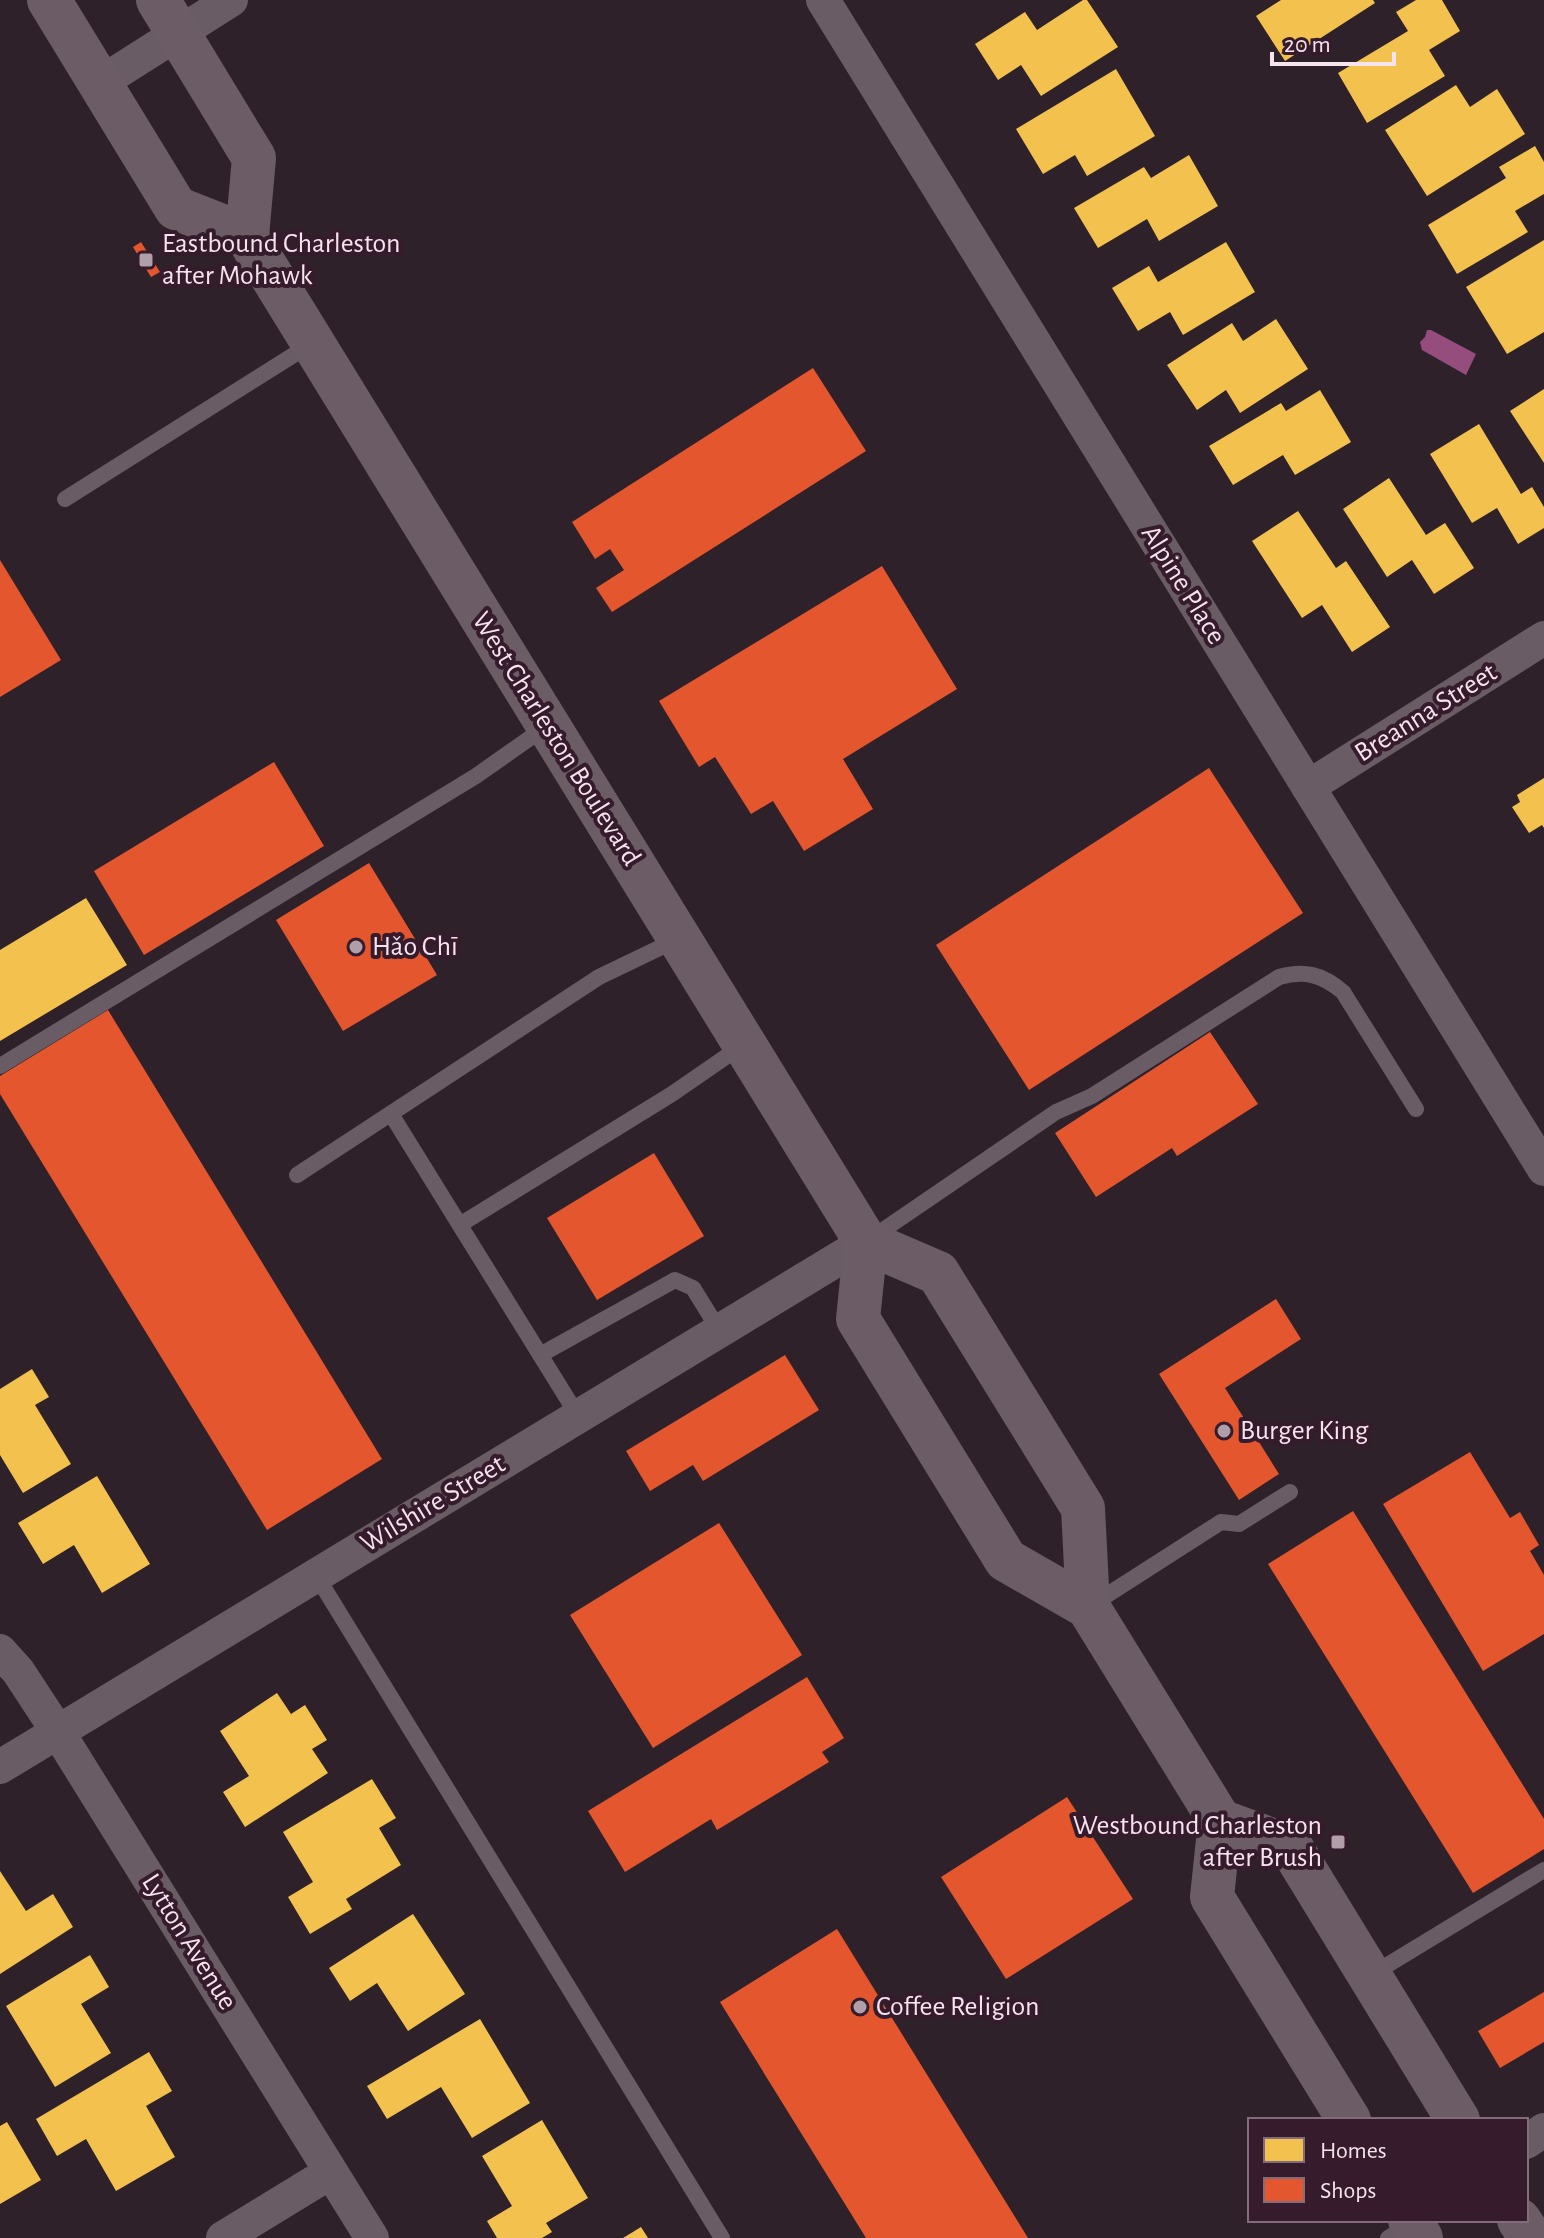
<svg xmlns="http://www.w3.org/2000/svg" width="1544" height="2238" font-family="'Alegreya Sans',sans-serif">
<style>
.water{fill:#954d7e}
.homes{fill:#f2c14e}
.shops{fill:#e4572e}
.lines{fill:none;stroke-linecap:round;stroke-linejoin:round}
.lane{stroke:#695c64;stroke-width:16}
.street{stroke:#695c64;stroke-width:34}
.primary{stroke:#6b5c66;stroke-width:44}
.poi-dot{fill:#b09fa9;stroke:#351b2c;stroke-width:3}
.labels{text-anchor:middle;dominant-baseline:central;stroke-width:8;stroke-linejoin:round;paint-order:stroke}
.poi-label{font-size:28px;fill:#f5e3ee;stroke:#351b2c;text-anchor:start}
.street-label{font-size:28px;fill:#f5e3ee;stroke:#351b2c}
</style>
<rect width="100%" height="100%" fill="#2f212a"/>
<path class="water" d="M1427,330H1431L1476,354L1466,375L1422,350L1420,342L1425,337Z"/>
<path class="homes" d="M1083,0H1087L1118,47L1041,96L1021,65L998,80L975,44L1025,12L1037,30Z
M1281,0H1373L1375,3L1285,61L1256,16Z
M1416,0H1442L1460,31L1429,50L1445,76L1367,123L1338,73L1408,31L1396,12Z
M1116,69L1155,136L1087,176L1075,155L1043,174L1016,129Z
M1456,85L1470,107L1497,89L1525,134L1427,196L1385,130Z
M1535,146L1544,162V194L1515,211L1528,232L1457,274L1428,225L1506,178L1499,167Z
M1189,155L1218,206L1159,241L1147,219L1098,248L1074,208L1144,167L1151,178Z
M1544,240V332L1507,354L1466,287Z
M1226,242L1255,292L1183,335L1170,312L1138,331L1112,288L1149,266L1158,282Z
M1276,319L1308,369L1240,413L1226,390L1197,410L1167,365L1232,323L1243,341Z
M1544,389V463L1510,411Z
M1320,390L1351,442L1295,475L1283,455L1233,485L1209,446L1281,403L1286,411Z
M1479,424L1521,494L1532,487L1544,507V528L1518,544L1497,508L1472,523L1430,454Z
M1389,478L1426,535L1445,523L1474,568L1434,594L1412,560L1387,577L1343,509Z
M1298,511L1336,568L1346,561L1390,627L1352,652L1322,605L1302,618L1252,541Z
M1544,778V828L1542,825L1529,833L1512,807L1520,802L1517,795Z
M86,898L127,965L0,1041V950Z
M32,1369L49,1397L35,1405L71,1464L23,1493L0,1455V1389Z
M97,1476L150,1564L102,1593L74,1545L43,1564L18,1523Z
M277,1693L291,1714L305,1705L327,1740L312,1749L328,1773L245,1827L223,1792L249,1776L220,1731Z
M372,1779L396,1818L379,1828L401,1865L346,1899L352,1909L310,1934L288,1897L313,1882L283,1832Z
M0,1871L26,1911L53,1894L73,1927L0,1974Z
M413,1914L465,1994L408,2031L377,1983L350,2001L329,1968Z
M90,1955L109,1987L81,2004L111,2053L55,2087L6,2006Z
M480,2019L530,2103L472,2138L441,2087L387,2119L367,2086Z
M149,2052L172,2091L146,2106L175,2157L116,2191L86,2139L57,2156L36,2119Z
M542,2120L588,2198L546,2223L552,2232L542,2238H497L487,2221L512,2206L482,2156Z
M7,2122L41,2180L0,2204V2126Z
M641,2227L648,2238H623Z"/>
<path class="shops" d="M141,242L160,272L151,277L133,247Z
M813,368L866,451L612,612L596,588L624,570L610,549L595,559L572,522Z
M0,560L61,660L0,697Z
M882,566L957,689L843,759L873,809L804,851L773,801L751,814L715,757L699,767L659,701Z
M274,762L324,846L144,955L94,871Z
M1209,768L1303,913L1029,1090L936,945Z
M369,863L437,975L343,1031L276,920Z
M108,1010L382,1459L267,1530L0,1094V1076Z
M1210,1032L1258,1104L1177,1156L1172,1148L1096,1197L1055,1133Z
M654,1153L704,1236L597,1300L547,1218Z
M1276,1299L1301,1339L1225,1388L1279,1474L1239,1500L1159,1374Z
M785,1355L819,1410L703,1481L693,1465L650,1491L626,1451Z
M1470,1452L1510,1518L1520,1512L1539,1545L1530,1551L1544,1575V1634L1483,1671L1383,1504Z
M1353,1511L1544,1819V1849L1473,1893L1268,1564Z
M719,1523L802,1655L653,1748L570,1615Z
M807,1677L844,1738L822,1752L829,1762L717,1830L711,1819L625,1872L588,1811Z
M1067,1797L1133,1899L1006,1979L941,1877Z
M837,1929L1028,2238H866L720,2002Z
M1544,1992V2042L1500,2068L1478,2031Z"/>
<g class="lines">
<path class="lane" d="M65,499L311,344
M0,1066L476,776L547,726
M391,1114L578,1416
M297,1175L599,977L678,939
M461,1224L672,1094L743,1045
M870,1239L1056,1112L1092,1096L1279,977C1304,970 1322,974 1343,992L1416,1109
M540,1355L675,1280L693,1288L719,1330
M316,1575L722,2238
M1093,1604L1221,1522L1239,1524L1290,1492
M1371,1975L1544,1870
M1388,2238L1411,2224"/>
<path class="street" d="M823,0L1544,1169
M100,83L231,0
M1308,787L1544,638
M0,1651L18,1671L58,1732L372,2238
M0,1767L866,1242
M1526,2142L1544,2130
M223,2238L331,2172"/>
<path class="primary" d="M49,0L176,208L247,236L866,1242L938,1273L1083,1508L1088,1607L1220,1821L1212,1897L1349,2120
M158,0L254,158L247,236
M866,1242L858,1319L1006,1560L1088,1607
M1220,1821L1291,1847L1458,2120
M1410,2220L1421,2238
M1519,2220L1531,2238"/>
</g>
<g class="poi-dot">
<rect x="138" y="252" width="16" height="16" rx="4"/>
<circle cx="356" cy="947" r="8"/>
<circle cx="1224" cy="1431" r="8"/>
<rect x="1330" y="1834" width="16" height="16" rx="4"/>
<circle cx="860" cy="2007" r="8"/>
</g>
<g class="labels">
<g class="poi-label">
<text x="162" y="244">Eastbound Charleston<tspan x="162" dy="32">after Mohawk</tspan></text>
<text x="372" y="947">Hǎo Chī</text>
<text x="1240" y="1431">Burger King</text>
<text x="1322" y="1826" text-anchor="end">Westbound Charleston<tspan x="1322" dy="32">after Brush</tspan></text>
<text x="876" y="2007">Coffee Religion</text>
</g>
<g class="street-label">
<text transform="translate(1183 585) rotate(58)">Alpine Place</text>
<text transform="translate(1426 713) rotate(-32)">Breanna Street</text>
<text transform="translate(556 739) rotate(58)">West Charleston Boulevard</text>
<text transform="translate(433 1504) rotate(-31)">Wilshire Street</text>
<text transform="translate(189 1942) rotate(58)">Lytton Avenue</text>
</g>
</g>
<rect x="1248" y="2118" width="280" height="104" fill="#351b2c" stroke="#826b7a" stroke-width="2"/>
<rect x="1264" y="2138" width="40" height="24" fill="#f2c14e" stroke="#826b7a" stroke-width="2"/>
<text x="1320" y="2158" font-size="24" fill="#f5e3ee">Homes</text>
<rect x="1264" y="2178" width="40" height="24" fill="#e4572e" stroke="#826b7a" stroke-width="2"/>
<text x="1320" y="2198" font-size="24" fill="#f5e3ee">Shops</text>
<path d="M1272 52v12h122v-12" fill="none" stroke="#f5e3ee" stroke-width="4"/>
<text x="1284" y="52" font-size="24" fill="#f5e3ee" stroke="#351b2c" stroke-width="6" paint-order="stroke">20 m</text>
</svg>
